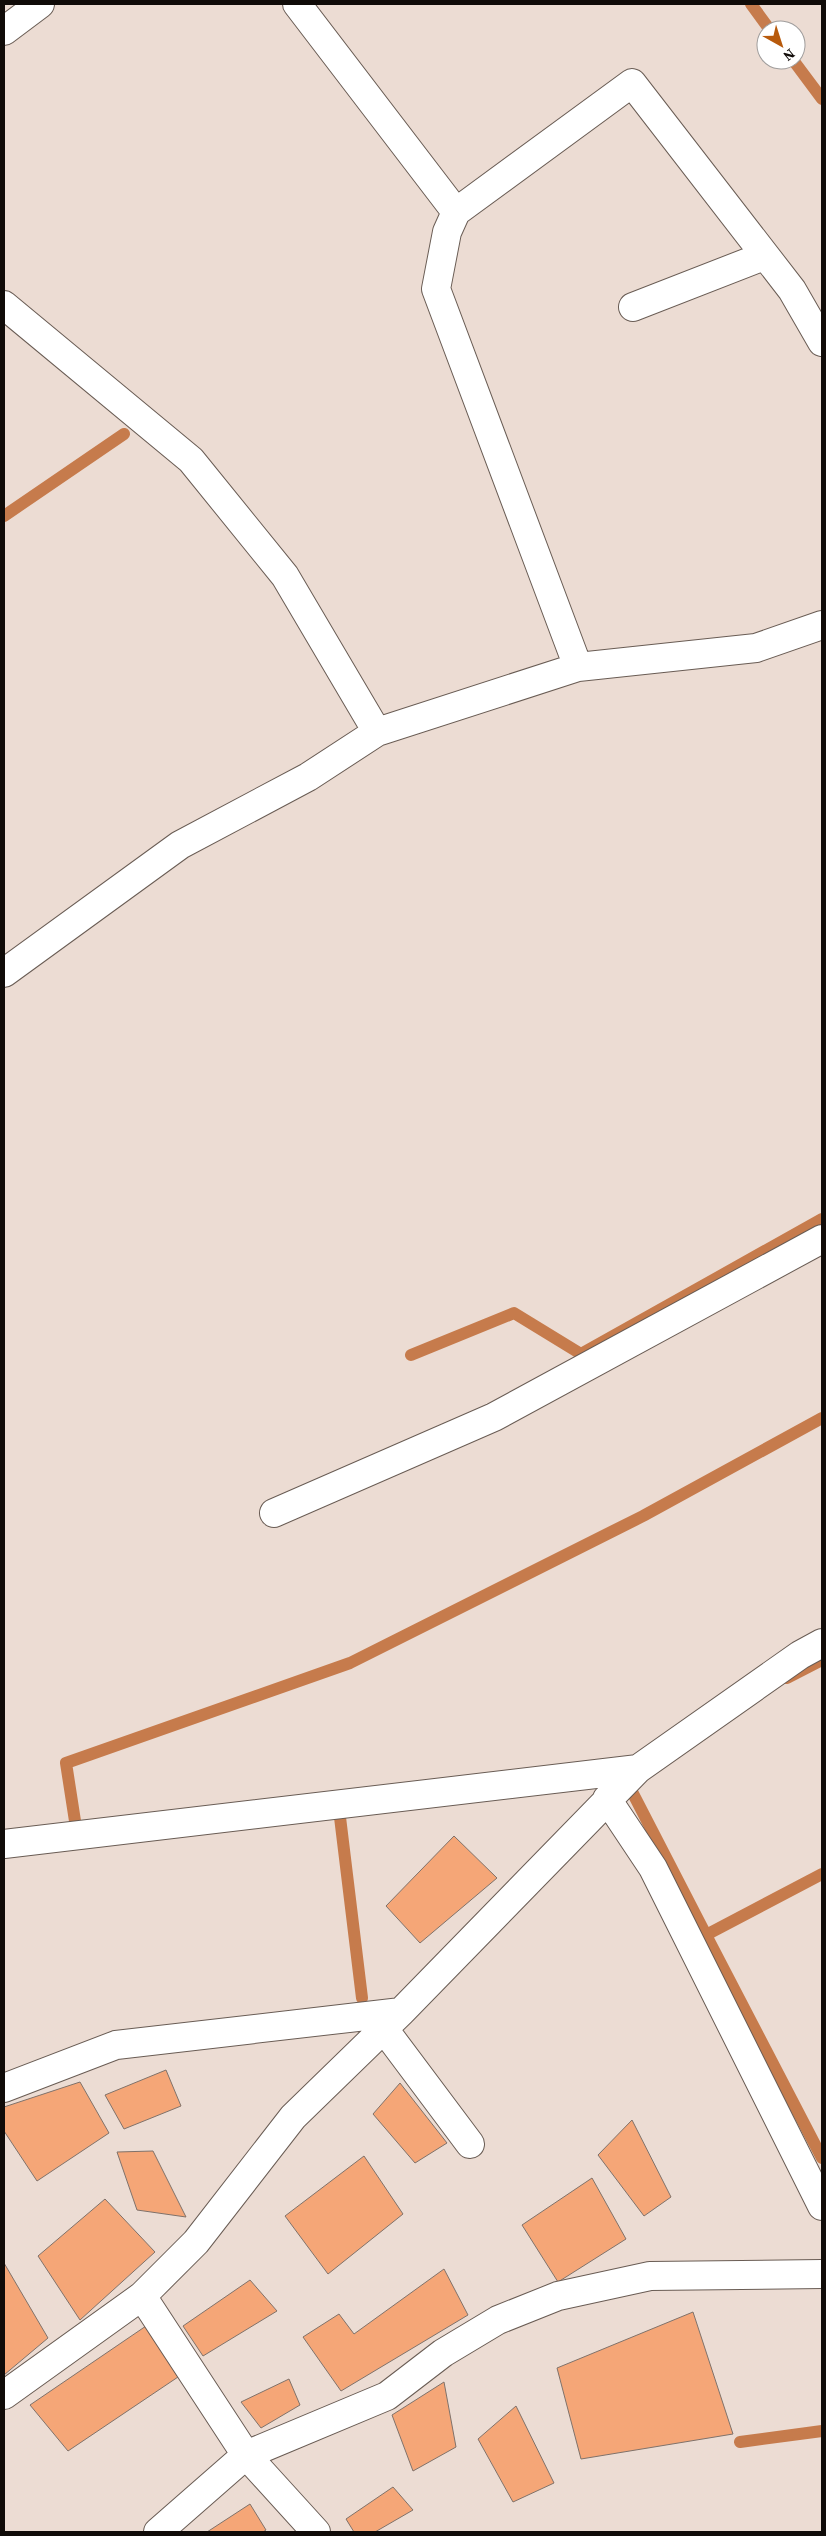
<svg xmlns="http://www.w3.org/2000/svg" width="826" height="2536" font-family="'Source Serif 4',serif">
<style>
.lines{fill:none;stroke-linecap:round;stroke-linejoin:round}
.stream{stroke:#c67b4c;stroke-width:12}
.building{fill:#f5a677;stroke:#80726a}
.street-casing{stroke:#695c54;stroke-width:30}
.street{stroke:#fff;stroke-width:28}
</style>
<rect width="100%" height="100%" fill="#ecdcd3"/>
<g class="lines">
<path class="stream" d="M751,4L770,30
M793,60L822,99
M4,516L124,434
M411,1355L514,1313L581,1354L822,1219
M787,1678L822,1660
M626,1780L706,1935
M339,1809L362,1998
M75,1821L66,1763L350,1663L643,1516L822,1418
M822,1874L706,1935L822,2158
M740,2442L822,2431"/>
</g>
<path class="building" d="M454,1836L497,1878L420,1943L386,1906Z
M166,2070L181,2106L124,2129L105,2095Z
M80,2082L109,2133L37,2181L4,2131V2107Z
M400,2083L447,2143L415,2163L373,2114Z
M632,2120L671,2197L644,2216L598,2155Z
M153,2151L186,2217L137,2210L117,2152Z
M364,2156L403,2214L328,2274L285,2216Z
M592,2178L626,2239L558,2282L522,2225Z
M105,2199L155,2252L80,2320L38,2256Z
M4,2263L48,2338L4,2375Z
M444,2269L468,2315L341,2391L303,2337L339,2314L354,2334Z
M250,2280L277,2311L203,2356L183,2326Z
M693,2312L733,2434L581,2459L557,2368Z
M146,2326L178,2377L68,2451L30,2405Z
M289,2379L300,2405L261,2428L241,2402Z
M444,2382L456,2447L413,2471L392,2415Z
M516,2406L554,2483L513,2502L478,2439Z
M393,2487L413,2510L375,2532H354L346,2519Z
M250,2504L266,2530L263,2532H207Z"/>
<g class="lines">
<defs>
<path id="street" d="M297,4L456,212L447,232L436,289L578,667
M4,31L40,4
M456,212L632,83L792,290L822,342
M4,305L191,460L285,576L377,732
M633,307L764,256
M4,973L180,845L308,777L377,732L578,667L756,648L822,625
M274,1513L494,1417L822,1239
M607,1799L653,1868L822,2206
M4,1844L638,1769
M384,2029L470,2144
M4,2088L116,2045L401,2012
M142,2296L246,2455L316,2532
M4,2395L142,2296L196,2242L293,2117L401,2012L638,1769L800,1655L822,1643
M158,2532L246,2455L387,2396L443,2353L498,2320L558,2296L650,2276L822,2274"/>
</defs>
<use href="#street" class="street-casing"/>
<use href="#street" class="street"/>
</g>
<rect width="826" height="2536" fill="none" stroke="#100b08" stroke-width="10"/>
<g transform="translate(781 45) rotate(141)"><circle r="24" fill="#ffffff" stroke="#9f9d9c"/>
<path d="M0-4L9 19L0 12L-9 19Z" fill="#b85a0c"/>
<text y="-8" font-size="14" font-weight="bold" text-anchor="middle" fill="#100b08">N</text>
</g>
</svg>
